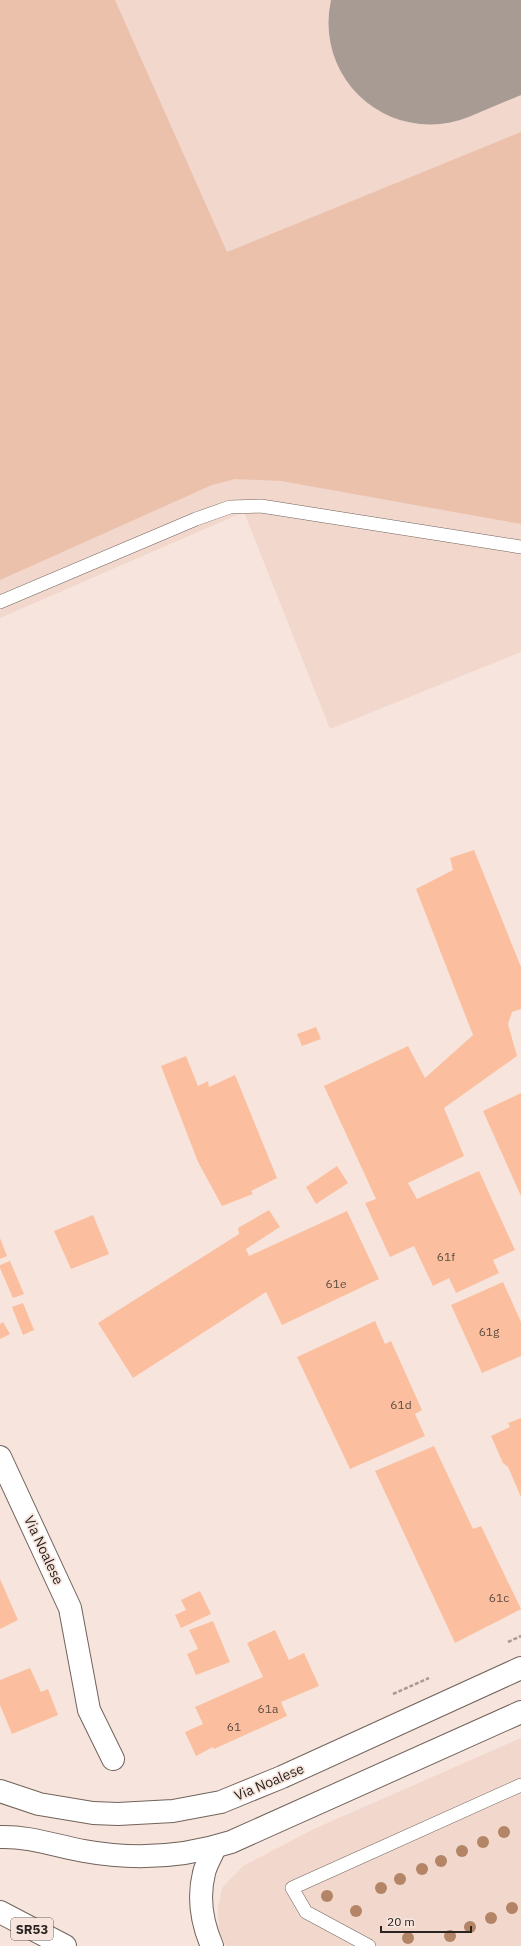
<svg xmlns="http://www.w3.org/2000/svg" width="521" height="1946" font-family="'IBM Plex Sans',sans-serif">
<style>
.built{fill:#f1d7cc}
.green{fill:#ecc1ac}
.lines{fill:none;stroke-linecap:round;stroke-linejoin:round}
.runway{stroke:#a89b94;stroke-width:203}
.building{fill:#fbbfa0}
.service-casing{stroke:#72635b;stroke-width:14}
.minor-casing{stroke:#72635b;stroke-width:24}
.primary-casing{stroke:#72635b;stroke-width:24}
.trunk-casing{stroke:#72635b;stroke-width:24}
.path{stroke:#a89b94;stroke-width:2.5;stroke-dasharray:4 2;stroke-linecap:butt}
.service{stroke:#fff;stroke-width:13}
.minor{stroke:#fff;stroke-width:22}
.primary{stroke:#fff;stroke-width:22}
.trunk{stroke:#fff;stroke-width:22}
.tree{fill:#b38566}
.labels{text-anchor:middle;dominant-baseline:central;stroke-width:3.5;stroke-linejoin:round;paint-order:stroke}
.number-label{font-size:12px;fill:#5e4b40}
.shield{fill:#f7e5dd;stroke:#685e59;stroke-width:1}
.shield-label{font-size:13px;font-weight:bold;fill:#2a2420}
.street-label{font-size:14px;fill:#2a2420;stroke:#f7e5dd}
</style>
<rect width="100%" height="100%" fill="#f7e5dd"/>
<path class="built" d="M0,0H521V652L330,729L244,512L0,618Z
M521,1738V1946H226L219,1931L218,1907L222,1888L243,1866L316,1828Z"/>
<path class="green" d="M0,0H115L227,252L521,132V524L281,481L235,479L212,485L0,580Z"/>
<g class="lines">
<path class="runway" d="M430,23L485,0"/>
</g>
<path class="building" d="M474,850L521,967V1009L512,1012L508,1024L517,1056L444,1108L464,1156L408,1183L417,1199L479,1171L515,1250L493,1260L499,1273L456,1293L449,1278L433,1286L414,1246L390,1257L365,1203L376,1199L324,1086L408,1046L425,1078L473,1035L416,889L453,870L450,858Z
M316,1027L321,1039L302,1046L297,1034Z
M186,1056L198,1086L208,1081L209,1087L235,1075L277,1178L251,1191L253,1194L222,1206L198,1162L161,1066Z
M521,1093V1196L483,1111Z
M337,1166L348,1183L316,1204L306,1187Z
M269,1210L280,1227L246,1249L249,1256L347,1211L379,1279L282,1325L266,1292L133,1378L98,1323L239,1234L238,1228Z
M93,1215L109,1254L71,1269L54,1231Z
M0,1238L7,1256L0,1259Z
M10,1261L24,1294L13,1298L0,1268V1265Z
M503,1282L521,1322V1356L482,1373L451,1305Z
M23,1303L34,1330L23,1335L12,1307Z
M375,1321L385,1344L391,1341L422,1410L415,1414L425,1436L350,1469L297,1357Z
M3,1322L10,1334L0,1339V1324Z
M521,1418V1497L508,1467L503,1463L491,1436L510,1427L508,1423Z
M434,1446L473,1529L481,1526L521,1609L455,1643L375,1471Z
M0,1579L18,1620L0,1629Z
M200,1591L211,1614L181,1628L175,1615L186,1610L181,1600Z
M213,1621L230,1662L196,1675L187,1654L198,1649L189,1630Z
M275,1630L289,1660L304,1653L319,1686L281,1702L287,1716L214,1749L213,1747L196,1756L185,1732L203,1724L195,1707L263,1677L247,1643Z
M30,1668L41,1692L48,1689L58,1715L12,1734L0,1705V1680Z"/>
<g class="lines">
<defs>
<path id="service" d="M0,602L196,519L230,507L261,506L521,547
M369,1946L306,1912L292,1888L521,1785"/>
<path id="minor" d="M0,1457L70,1608L89,1710L113,1759"/>
<path id="primary" d="M0,1791L39,1804L93,1813L118,1814L173,1811L221,1802L282,1777L521,1668
M0,1837C29,1836 56,1846 84,1851C133,1860 184,1857 231,1842L521,1712"/>
<path id="trunk" d="M0,1912L65,1946
M212,1946C202,1923 198,1897 204,1873C206,1864 212,1855 215,1847"/>
</defs>
<use href="#service" class="service-casing"/>
<use href="#minor" class="minor-casing"/>
<use href="#primary" class="primary-casing"/>
<use href="#trunk" class="trunk-casing"/>
<path class="path" d="M508,1642L521,1636
M393,1694L429,1678"/>
<use href="#service" class="service"/>
<use href="#minor" class="minor"/>
<use href="#primary" class="primary"/>
<use href="#trunk" class="trunk"/>
</g>
<g class="tree">
<circle cx="504" cy="1832" r="6"/>
<circle cx="483" cy="1842" r="6"/>
<circle cx="462" cy="1851" r="6"/>
<circle cx="441" cy="1861" r="6"/>
<circle cx="422" cy="1869" r="6"/>
<circle cx="400" cy="1879" r="6"/>
<circle cx="381" cy="1888" r="6"/>
<circle cx="327" cy="1896" r="6"/>
<circle cx="512" cy="1908" r="6"/>
<circle cx="356" cy="1911" r="6"/>
<circle cx="491" cy="1918" r="6"/>
<circle cx="470" cy="1927" r="6"/>
<circle cx="450" cy="1936" r="6"/>
<circle cx="408" cy="1938" r="6"/>
</g>
<g class="labels">
<g class="number-label">
<text x="446" y="1256">61f</text>
<text x="336" y="1283">61e</text>
<text x="489" y="1331">61g</text>
<text x="401" y="1404">61d</text>
<text x="499" y="1597">61c</text>
<text x="268" y="1708">61a</text>
<text x="234" y="1726">61</text>
</g>
<rect class="shield" x="11" y="1918" width="42" height="22" rx="3"/>
<g class="shield-label">
<text x="32" y="1929">SR53</text>
</g>
<g class="street-label">
<text transform="translate(44 1550) rotate(65)">Via Noalese</text>
<text transform="translate(269 1782) rotate(-23)">Via Noalese</text>
</g>
</g>
<path d="M381 1926v6h90v-6" fill="none" stroke="#2a2420" stroke-width="2"/>
<text x="387" y="1926" font-size="12" fill="#2a2420" stroke="#f7e5dd" stroke-width="3" paint-order="stroke">20 m</text>
</svg>
